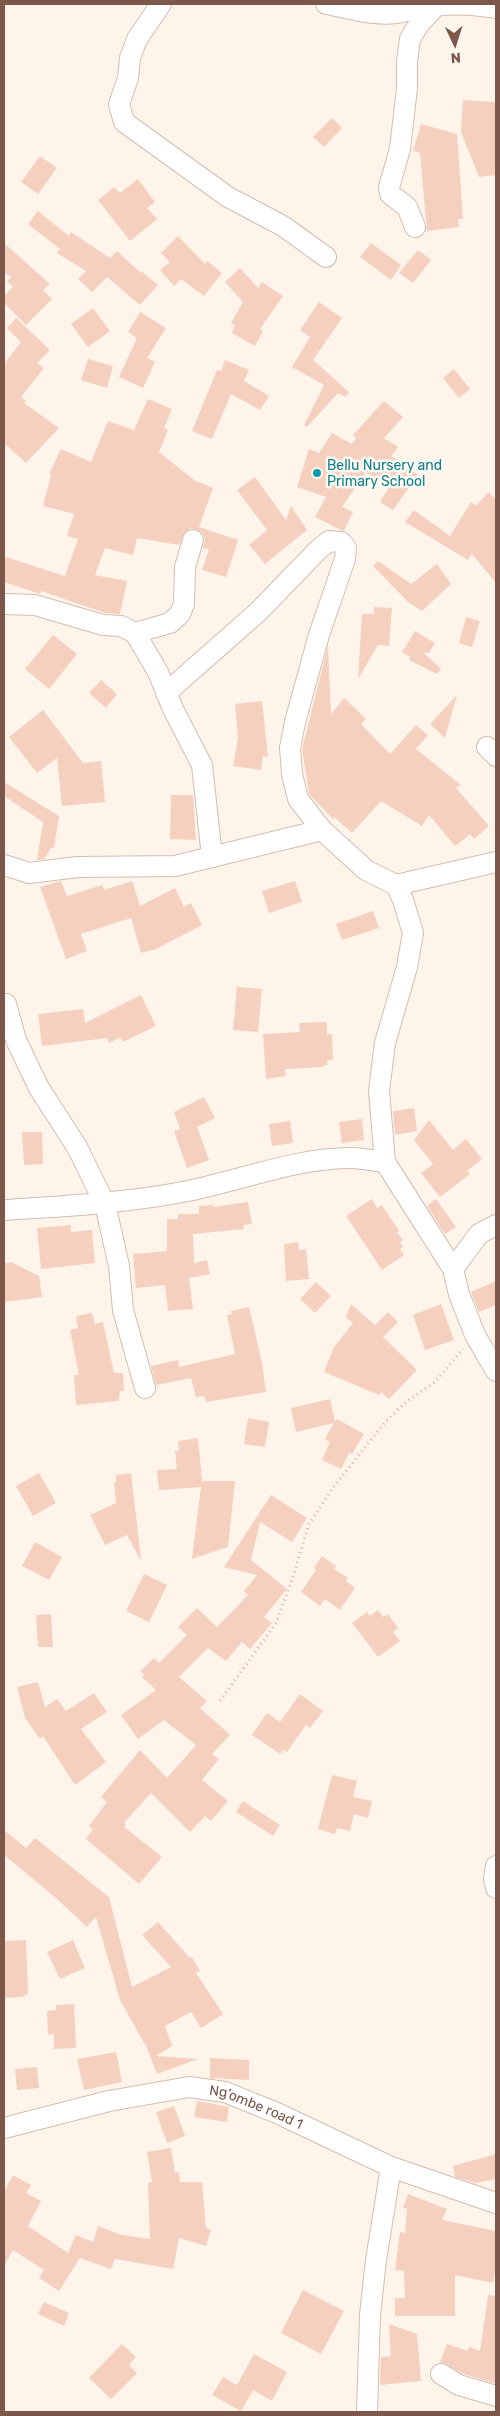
<svg xmlns="http://www.w3.org/2000/svg" width="500" height="2416" font-family="Rubik,sans-serif">
<style>
.building{fill:#f6d0bf}
.lines{fill:none;stroke-linecap:round;stroke-linejoin:round}
.minor-casing{stroke:#d4bdb0;stroke-width:22}
.path{stroke:#dcb3a1;stroke-width:3;stroke-dasharray:1 4;stroke-linecap:butt}
.minor{stroke:#fff;stroke-width:20}
.culture-dot{fill:#0f9aa8;stroke:#fff9f2;stroke-width:2}
.labels{text-anchor:middle;dominant-baseline:central;stroke-width:5;stroke-linejoin:round;paint-order:stroke}
.culture-label{font-size:14px;fill:#0d838f;stroke:#fff9f2;text-anchor:start}
.street-label{font-size:14px;fill:#7c574a;stroke:#fff9f2}
</style>
<rect width="100%" height="100%" fill="#fef4ea"/>
<path class="building" d="M463,100L496,102V175L479,177L461,132Z
M332,118L342,128L324,147L313,137Z
M421,124L457,134L463,219H458L459,227L427,231L420,153L413,151Z
M40,156L57,168L38,194L21,182Z
M138,179L155,202L147,208L157,219L130,241L98,200L114,187L120,193Z
M38,211L69,236L71,232L110,258L117,251L140,272L141,271L158,285L140,305L107,277L92,292L78,279L86,271L57,253L60,249L28,224Z
M178,236L205,264L207,261L222,273L204,296L181,279L174,286L160,270L170,262L161,253Z
M4,243L50,284L43,290L52,299L26,325L4,303V296L13,287L7,281L11,277L4,272Z
M371,243L401,265L391,280L360,257Z
M418,250L431,260L413,283L399,273Z
M240,268L258,288L262,282L283,296L260,329L263,331L255,346L232,333L235,325L231,323L243,302L225,282Z
M319,302L342,318L313,360L349,392L346,397L338,393L307,427L304,425L324,385L292,367L310,337L300,330Z
M93,308L110,331L88,347L71,324Z
M140,312L166,328L147,358L155,362L143,388L119,377L137,338L128,332Z
M16,318L50,350L37,363L44,368L21,397L26,401L24,403L59,428L26,463L4,443V364L21,342L7,328Z
M88,359L113,366L107,388L81,380Z
M225,360L249,370L244,381L269,396L260,410L231,394L212,439L192,431L217,370L221,371Z
M454,369L470,389L459,398L443,378Z
M148,399L172,409L164,428L168,430L159,452L194,480L213,488L199,527L238,540L226,577L202,570L209,549L203,548L205,538L202,532L191,528L185,532L179,545L137,538L133,555L105,548L95,575L127,581L120,614L105,613L41,591L40,594L4,582V564L6,557L65,576L78,539L67,536L74,514L43,506L51,475L49,474L61,449L91,462L108,421L134,430Z
M384,401L403,417L384,438L398,447L391,456L418,475L393,510L380,502L388,489L366,472L342,507L353,512L344,531L341,530L315,517L326,497L297,487L309,449L319,453L332,433L352,444L356,438L353,435Z
M255,477L286,520L291,506L307,530L265,564L249,545L267,530L237,490Z
M488,492L496,499V583L472,554L468,560L405,522L414,510L450,536L471,502L476,506Z
M378,561L411,584L437,564L451,584L422,611L408,602L373,566Z
M374,607L392,608L389,646L378,645L358,679L362,614H374Z
M466,617L480,621L472,647L459,643Z
M415,631L435,643L429,653L423,652L441,669L437,674L409,660L410,657L402,652Z
M53,635L77,654L49,689L25,669Z
M328,646L331,714L344,698L366,719L361,724L390,754L416,725L428,735L416,749L461,785L456,788L489,826L474,839L470,834L455,846L429,815L422,826L381,801L352,833L334,817L333,819L309,794L302,749Z
M101,680L117,694L106,708L89,693Z
M457,695L445,738L430,724Z
M262,701L268,757L263,756L261,770L233,766L238,738L235,704Z
M43,710L83,763L101,761L105,802L62,806L57,758L37,773L9,737Z
M4,782L59,816L54,848H51L44,859L37,860L43,822L4,796Z
M171,795H193L196,840L170,839Z
M61,881L67,896L102,885L104,890L132,881L140,906L175,888L184,907L191,903L202,925L156,949L141,953L131,918L81,934L87,951L66,959L40,887Z
M295,881L302,902L269,913L262,891Z
M373,911L379,928L342,940L336,924Z
M237,987L262,989L258,1032L233,1030Z
M141,995L156,1026L123,1042L120,1037L109,1043L107,1038L42,1046L38,1014L83,1009L85,1023Z
M327,1022V1034H332L333,1060H327L328,1065H323L324,1067L285,1069L286,1076L266,1079L263,1034L300,1032L299,1023Z
M204,1097L215,1118L197,1127L209,1160L187,1168L174,1131L180,1129L174,1112Z
M414,1108L417,1131L395,1135L393,1111Z
M362,1119L364,1140L342,1143L339,1122Z
M429,1120L453,1150L466,1139L482,1159L467,1171L470,1174L440,1197L421,1173L433,1164L414,1140Z
M290,1121L293,1143L272,1146L269,1124Z
M22,1132H42L43,1164L24,1165Z
M372,1199L377,1208L382,1205L399,1231L397,1232L403,1240L400,1242L403,1247L400,1249L404,1255L382,1270L346,1216Z
M436,1199L456,1227L445,1234L427,1206Z
M248,1202L252,1224L243,1225L244,1229L193,1234L194,1263L207,1260L210,1274L189,1278L193,1309L168,1311L165,1285L136,1288L133,1254L167,1251V1219H178V1214H199V1206L213,1205V1207Z
M71,1225V1232L92,1230L95,1263L41,1269L37,1228Z
M298,1242L299,1250L306,1249L309,1279L286,1281L284,1244Z
M11,1262L39,1276L42,1297L4,1302V1264Z
M496,1281V1305L479,1312L471,1292Z
M316,1282L331,1296L315,1313L300,1299Z
M351,1304L375,1325L388,1312L398,1322L383,1337L417,1370L389,1399L381,1392L379,1395L324,1372L334,1347L353,1323L346,1317Z
M441,1304L454,1340L425,1350L413,1315Z
M249,1307L262,1363L266,1392L206,1402L204,1396L196,1397L191,1378L156,1385L151,1366L178,1360L179,1367L235,1354L227,1315L232,1314L231,1311Z
M92,1313L95,1324L103,1322L114,1373H123L124,1391H120L119,1401L76,1405L74,1378L75,1375H79L70,1330L78,1328L76,1316Z
M330,1399L335,1422L337,1419L364,1434L352,1454L349,1453L341,1469L322,1460L330,1442L325,1439L334,1423L296,1432L291,1408Z
M248,1418L269,1422L265,1447L244,1444Z
M198,1438L202,1481H235L228,1547L192,1559L201,1487L159,1490L157,1470L177,1469L175,1451H179L178,1441Z
M39,1473L56,1503L33,1516L16,1486Z
M131,1473L141,1559H140L127,1535L105,1545L90,1515L116,1503L114,1482H116V1475Z
M271,1495L307,1518L292,1542L260,1522L251,1560L287,1589L264,1617L272,1623L250,1649L242,1642L226,1661L208,1648L179,1677L207,1701L200,1708L230,1735L212,1754L219,1759L202,1780L228,1801L211,1821L205,1816L190,1832L151,1793L124,1823L126,1825L124,1827L162,1857L139,1884L86,1839L93,1829L89,1826L107,1802L101,1797L140,1750L167,1778L196,1745L164,1720L138,1739L121,1715L156,1690L142,1677L144,1675L140,1671L154,1658L159,1663L187,1635L178,1627L197,1608L217,1627L248,1595L244,1591L257,1575L224,1567Z
M35,1542L62,1557L49,1580L22,1566Z
M322,1556L336,1566L334,1569L348,1578L346,1581L355,1588L340,1610L325,1599L320,1606L301,1592L316,1570L314,1568Z
M144,1574L167,1585L149,1622L126,1611Z
M378,1610L383,1617L388,1614L398,1628L393,1632L400,1641L378,1657L352,1623L367,1612L370,1616Z
M51,1614L53,1647H38L36,1615Z
M38,1682L45,1707L57,1699L66,1711L94,1693L107,1712L81,1729L106,1762L75,1785L43,1736L40,1739L25,1718L17,1687Z
M300,1694L323,1711L310,1728L306,1725L287,1752L283,1750L280,1754L252,1735L267,1713L280,1722Z
M332,1775L357,1781L353,1797L372,1801L368,1818L354,1814L350,1831L337,1828L335,1834L318,1829Z
M243,1801L280,1825L273,1836L236,1812Z
M4,1830L26,1848L35,1838L109,1897L132,1987L171,1967L142,1935L158,1922L190,1958L192,1957L200,1971L196,1973L223,2014L201,2028L191,2012L165,2026L172,2046L156,2056L198,2059L157,2074L147,2048L120,2000L96,1917L87,1927L56,1898L4,1855Z
M26,1940L28,1994L22,1997L4,1998V1941Z
M73,1940L85,1968L60,1979L47,1952Z
M74,2004L76,2048L54,2049V2034L48,2035L47,2011L56,2010V2005Z
M116,2052L122,2082L84,2090L77,2059Z
M210,2058L249,2060V2080L210,2078Z
M37,2067L39,2088L17,2090L15,2069Z
M197,2101L229,2107L227,2122L194,2117Z
M174,2106L185,2136L167,2143L156,2112Z
M171,2148L175,2173L179,2172L180,2182H202L206,2228L211,2230L206,2246L179,2238L173,2269L115,2259L111,2269L80,2258L59,2291L39,2278L44,2270L13,2250L4,2266V2192L13,2175L31,2185L26,2193L41,2201L28,2226L68,2253L76,2235L93,2242L98,2226L122,2235L150,2239L148,2183L152,2182L147,2152Z
M496,2154V2179L476,2183L455,2177L453,2166Z
M408,2194L447,2209L442,2220L496,2231V2267L493,2283L455,2275V2316H395V2298H405L404,2271L395,2270L400,2232L405,2233L407,2209L403,2208Z
M303,2290L344,2311L321,2354L281,2333Z
M488,2295L496,2296V2384L464,2374L440,2362L447,2344L468,2351L469,2347L480,2351Z
M44,2302L69,2313L64,2326L38,2314Z
M389,2324L417,2334L421,2381L380,2385L381,2357L391,2356Z
M122,2344L136,2357L129,2365L137,2373L111,2399L89,2378Z
M254,2354L287,2372L272,2401L253,2390L241,2411L212,2395L223,2377L237,2385Z"/>
<g class="lines">
<defs>
<g id="minor">
<path d="M161,4L137,39L130,58L128,78L119,104L124,122L228,197L283,226L326,257"/>
<path d="M326,4C349,8 373,16 396,13C403,13 411,9 419,8C443,3 472,4 496,8"/>
<path d="M415,227L407,207L390,194L389,187L400,149L407,88V61L410,39L419,24L436,6"/>
<path d="M4,604L35,605L103,625L121,626L135,633L158,672L173,709L202,765L212,857"/>
<path d="M135,633L170,623L180,614L184,604L185,567L193,540"/>
<path d="M166,693L258,612L319,549L329,541L341,542L346,548L345,559L319,635L295,722L290,748L292,774L298,799L322,830L366,870L396,885L403,900L413,933L407,967L385,1043L379,1091L385,1162L453,1269L459,1294L475,1335L496,1371"/>
<path d="M487,747L496,756"/>
<path d="M4,865L29,873L78,867L175,866L322,830"/>
<path d="M396,885L496,862"/>
<path d="M6,1004L16,1040L39,1088L77,1147L105,1204L119,1266L123,1310L145,1388"/>
<path d="M4,1210C66,1206 127,1203 188,1191C242,1180 296,1158 351,1158C362,1158 374,1161 385,1162"/>
<path d="M453,1269L479,1234L496,1225"/>
<path d="M496,1866L494,1879L496,1888"/>
<path id="s1" d="M4,2128L109,2101L189,2087L225,2092L277,2113L391,2167L496,2203"/>
<path d="M441,2374L459,2385L496,2396"/>
<path d="M367,2412L370,2315L376,2260L391,2167"/>
</g>
</defs>
<use href="#minor" class="minor-casing"/>
<path class="path" d="M220,1701L276,1623L292,1580L309,1524L332,1489L385,1422L406,1402L435,1382L463,1349"/>
<use href="#minor" class="minor"/>
</g>
<circle class="culture-dot" cx="317" cy="473" r="5"/>
<g class="labels">
<g class="culture-label">
<text x="327" y="465">Bellu Nursery and<tspan x="327" dy="16">Primary School</tspan></text>
</g>
<g class="street-label">
<text stroke="none"><textPath href="#s1" startOffset="260">Ng’ombe road 1</textPath></text>
</g>
</g>
<rect width="500" height="2416" fill="none" stroke="#7c574a" stroke-width="10"/>
<g transform="translate(455 45) rotate(176)" stroke="#fff9f2" stroke-width="4" paint-order="stroke">
<path d="M0-4L9 19L0 12L-9 19Z" fill="#7c574a"/>
<text y="-8" font-size="14" font-weight="bold" text-anchor="middle" fill="#7c574a">N</text>
</g>
</svg>
